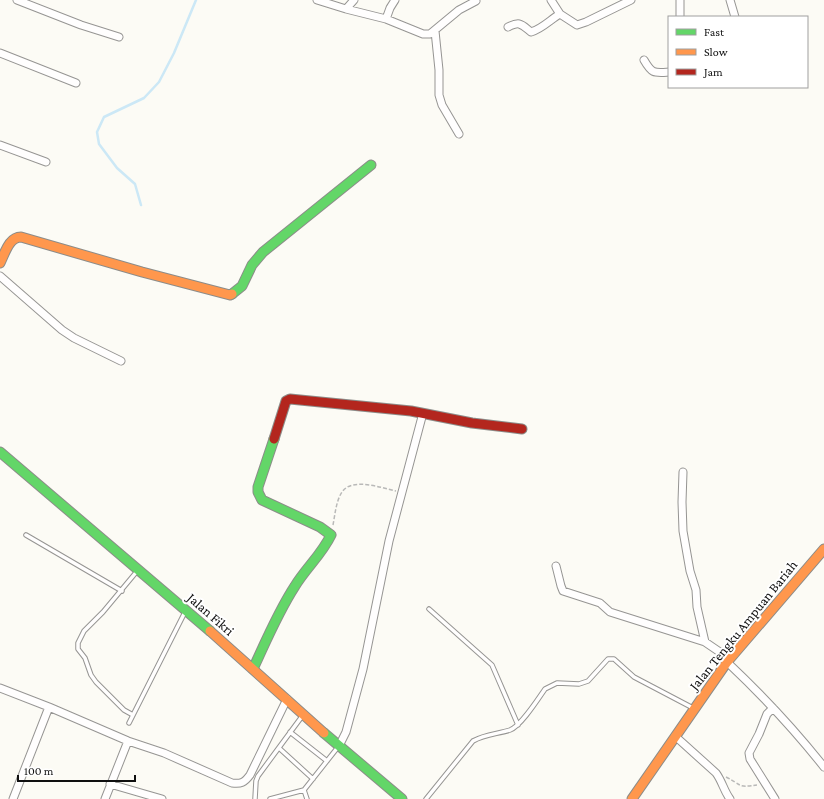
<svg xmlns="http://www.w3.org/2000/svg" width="824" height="799" font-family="'Crimson Pro',serif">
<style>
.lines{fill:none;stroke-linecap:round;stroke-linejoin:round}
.stream{stroke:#cce8f6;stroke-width:2.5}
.lane-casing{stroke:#969593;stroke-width:5.5}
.street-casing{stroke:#969593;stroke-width:9}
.fast-casing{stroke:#8c8c89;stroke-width:11}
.slow-casing{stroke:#8c8c89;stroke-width:11}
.jam-casing{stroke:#8c8c89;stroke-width:11}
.path{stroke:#b9b9b8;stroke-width:1.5;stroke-dasharray:4 2;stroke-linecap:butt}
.lane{stroke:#fffefe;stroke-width:3.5}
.street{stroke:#fffefe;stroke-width:7}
.fast{stroke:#63d668;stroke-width:9}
.slow{stroke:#ff974d;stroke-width:9}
.jam{stroke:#b3261e;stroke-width:9}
.labels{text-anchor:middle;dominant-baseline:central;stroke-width:4;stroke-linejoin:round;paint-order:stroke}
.street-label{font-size:14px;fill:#0f0f0f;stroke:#fff}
</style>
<rect width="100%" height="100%" fill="#fcfbf5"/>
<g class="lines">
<path class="stream" d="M141,205L135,184L117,168L99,144L97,132L104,117L144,98L159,82L174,53L196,0"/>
<defs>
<path id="lane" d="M26,535L122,591
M429,609L492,665L518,725
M133,715L124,710L96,682L91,675L85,658L78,649V643L84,631L103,612L138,570
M129,723L185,612
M290,732L327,761
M279,748L313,779
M304,790L307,799
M255,799L256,781L258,776L303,715
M270,799L304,790L338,747
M426,799L473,741C485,734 498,734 510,730C521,726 538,699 545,689L557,683L579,684L588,681L608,659H614L634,677L693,708"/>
<path id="street" d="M17,0L81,25L119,37
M317,0L346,9L386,19L423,34H430L459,10L476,1
M551,0L560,14L577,25L586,22L631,0
M680,0V17
M730,0L735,17
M346,9L354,0
M386,19L390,8L395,0
M508,27C520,21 521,24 531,32C542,29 551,19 560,14
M435,31L439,70V95L442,105L459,134
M0,53L76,83
M644,60C652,74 654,73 669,72
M0,145L46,162
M0,276L62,330L74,338L121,361
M683,472L682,502L683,531L690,571L696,590L697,607L705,642L730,659
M556,566L561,586L563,591L600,603L610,612L705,642
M727,662C762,695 794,729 824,767
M0,688L49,707L128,741L164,753L232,783C241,784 244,783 250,775L287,699
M773,708L767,714L759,734L749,753L750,759L775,799
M675,736L716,773C722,781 724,791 730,799
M339,746L346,732L363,669L389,541L423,413
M110,784L162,799
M13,799L49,707
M105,799L128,741"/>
<path id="fast" d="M232,294L242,286L252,265L263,252L371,165
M0,452L210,631
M253,669C266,641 278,612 295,586C306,568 322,554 331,535L320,527L262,500L258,492V487L274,439
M324,733L402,799"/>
<path id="slow" d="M0,263C5,253 9,237 21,237L142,272L230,295L232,294
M210,631L324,733
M632,799L727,662L824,549"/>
<path id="jam" d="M274,439L286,401L290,399L411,411L472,423L522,429"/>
</defs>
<use href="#lane" class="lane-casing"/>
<use href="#street" class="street-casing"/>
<use href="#fast" class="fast-casing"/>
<use href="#slow" class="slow-casing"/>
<use href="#jam" class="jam-casing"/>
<path class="path" d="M333,525C335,515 336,501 342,492C352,477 382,488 396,491
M726,777C742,785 737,788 757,785"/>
<use href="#lane" class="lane"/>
<use href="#street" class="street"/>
<use href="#fast" class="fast"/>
<use href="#slow" class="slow"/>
<use href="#jam" class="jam"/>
</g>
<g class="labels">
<g class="street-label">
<text transform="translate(211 614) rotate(41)">Jalan Fikri</text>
<text transform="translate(743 625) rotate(-51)">Jalan Tengku Ampuan Bariah</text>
</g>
</g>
<rect x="668" y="16" width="140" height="72" fill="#ffffff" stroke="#9f9f9f"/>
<rect x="676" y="29" width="20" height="6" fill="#63d668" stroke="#9f9f9f"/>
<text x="704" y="36" font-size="12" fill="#0f0f0f">Fast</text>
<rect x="676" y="49" width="20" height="6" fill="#ff974d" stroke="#9f9f9f"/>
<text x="704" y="56" font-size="12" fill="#0f0f0f">Slow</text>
<rect x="676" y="69" width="20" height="6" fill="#b3261e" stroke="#9f9f9f"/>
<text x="704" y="76" font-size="12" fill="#0f0f0f">Jam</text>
<path d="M18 775v6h117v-6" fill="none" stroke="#0f0f0f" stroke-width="2"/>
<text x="24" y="775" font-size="12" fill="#0f0f0f" stroke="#ffffff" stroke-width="3" paint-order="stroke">100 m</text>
</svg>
